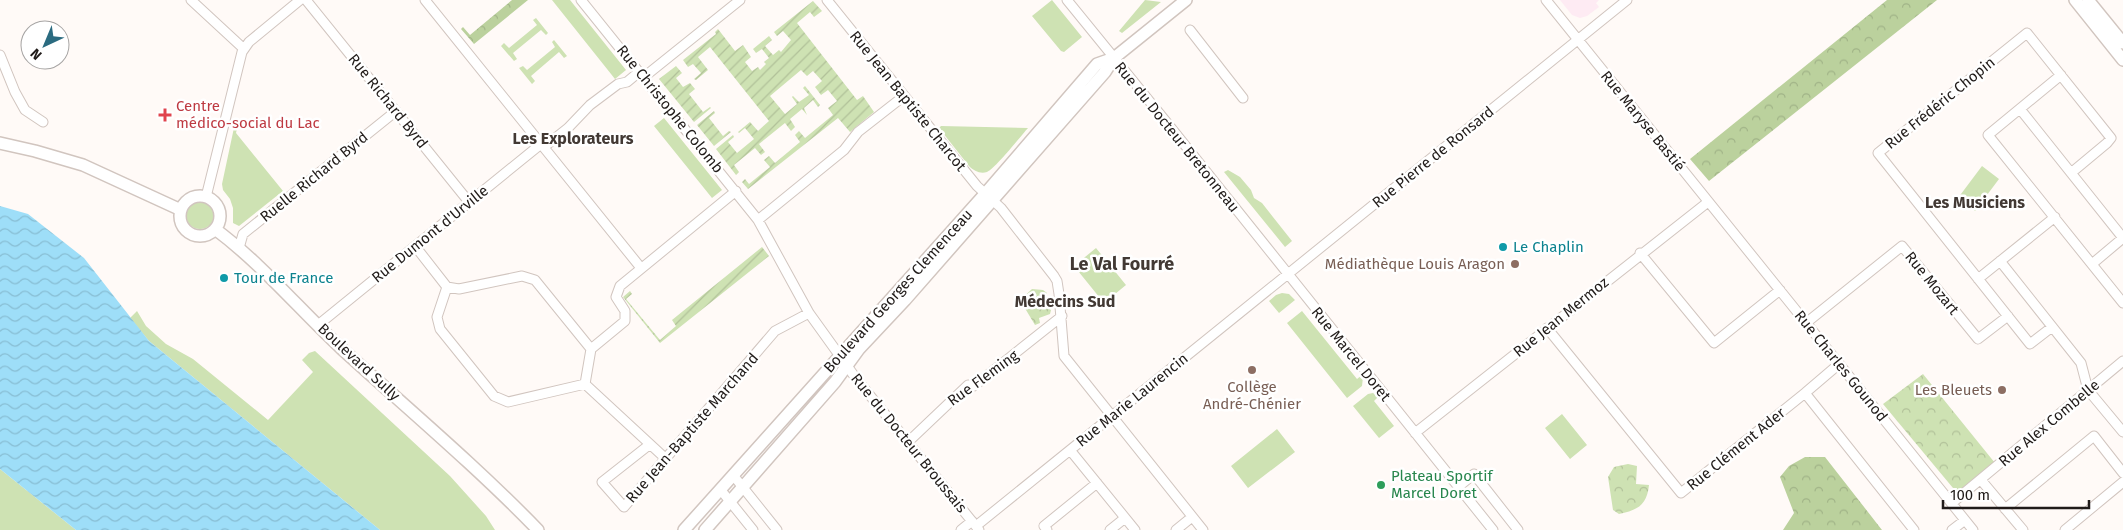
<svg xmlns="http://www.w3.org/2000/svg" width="2123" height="530" font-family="'Fira Sans',sans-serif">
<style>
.commercial{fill:#feebf3}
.grass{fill:#cee2b3}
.forest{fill:url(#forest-crowns)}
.park{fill:url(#park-crowns)}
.garden{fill:url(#garden-furrows)}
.water{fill:url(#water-waves)}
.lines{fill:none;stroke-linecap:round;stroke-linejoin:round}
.street-casing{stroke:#d1c5bf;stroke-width:11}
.secondary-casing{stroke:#d1c5bf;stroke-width:14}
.street{stroke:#fff;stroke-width:9}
.secondary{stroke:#fff;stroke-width:11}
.health-dot{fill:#e0444e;stroke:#fff;stroke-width:2}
.culture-dot{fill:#0f9aa8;stroke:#fff;stroke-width:2}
.education-dot{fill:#8d6e63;stroke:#fff;stroke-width:2}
.leisure-dot{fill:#2e9e5b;stroke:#fff;stroke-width:2}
.labels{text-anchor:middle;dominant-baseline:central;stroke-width:5;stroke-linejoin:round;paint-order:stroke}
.street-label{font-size:15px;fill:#201b19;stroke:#fff}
.health-label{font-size:15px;fill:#be3a42;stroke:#fff;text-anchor:start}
.culture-label{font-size:15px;fill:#0d838f;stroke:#fff;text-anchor:start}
.education-label{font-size:15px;fill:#785e54;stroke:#fff;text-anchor:end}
.leisure-label{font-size:15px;fill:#27864d;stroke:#fff;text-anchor:start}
.neighbourhood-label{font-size:16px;font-weight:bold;fill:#423934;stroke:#fff}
.quarter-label{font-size:18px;font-weight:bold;fill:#423934;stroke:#fff}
</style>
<defs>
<pattern id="forest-crowns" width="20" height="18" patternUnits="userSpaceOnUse" patternTransform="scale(1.25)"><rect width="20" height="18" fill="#bbd19d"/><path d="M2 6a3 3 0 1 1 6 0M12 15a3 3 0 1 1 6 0" fill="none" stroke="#a0b387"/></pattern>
<pattern id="park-crowns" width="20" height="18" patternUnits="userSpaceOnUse" patternTransform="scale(1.25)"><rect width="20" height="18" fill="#cee2b3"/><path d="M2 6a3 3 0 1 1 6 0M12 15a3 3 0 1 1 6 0" fill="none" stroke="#b1c199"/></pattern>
<pattern id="garden-furrows" width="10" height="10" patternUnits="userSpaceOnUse" patternTransform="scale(1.25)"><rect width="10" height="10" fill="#cee2b3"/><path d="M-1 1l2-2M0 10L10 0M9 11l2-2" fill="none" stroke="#b1c199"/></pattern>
<pattern id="water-waves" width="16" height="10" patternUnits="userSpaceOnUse" patternTransform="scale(1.25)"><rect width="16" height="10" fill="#9edef8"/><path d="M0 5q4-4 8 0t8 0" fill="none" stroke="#88bed4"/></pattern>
</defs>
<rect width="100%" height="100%" fill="#fffaf7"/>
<path class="commercial" d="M1560,0H1599L1596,3L1599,7L1587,16L1580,18L1572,15Z"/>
<path class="grass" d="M552,0H570L626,70L615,79Z
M1052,0L1082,37L1064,52L1061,51L1032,16Z
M1145,0L1161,2L1122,33L1119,31Z
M536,18L548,33L546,35L541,30L513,53L517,59L514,61L501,46L504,43L509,48L537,25L533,20Z
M554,40L567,56L564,58L559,52L531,76L535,81L532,84L519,68L523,66L527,70L555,47L552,42Z
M664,118L722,190L712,198L654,126Z
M235,123L238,124L236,133L283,191L239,226L233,223V208L230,199L223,190L222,184Z
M941,126L1028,128C1020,137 995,169 987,172C980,174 974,171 969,166L939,128Z
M1982,166L1999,179L1975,211L1958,198Z
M1228,170L1240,177L1251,190L1254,198L1262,203L1292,241L1285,247L1224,172Z
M186 215a14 14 0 1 1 28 0a14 14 0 1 1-28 0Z
M1096,248L1126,285L1104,303L1074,266Z
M1282,293L1289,294L1295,300L1279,313L1269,301L1276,295Z
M137,311L146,326L166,344L193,359L268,420L313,372L302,360L309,353L315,351L450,476L486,516L495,530H380L149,341L130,318Z
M1302,311L1357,379L1362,375L1363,377L1362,386L1347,398L1287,323Z
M1373,393L1378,397L1374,401L1394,426L1379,438L1353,406L1368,394Z
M1562,414L1587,445L1570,459L1545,428Z
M1277,429L1295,452L1248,488L1231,466Z
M0,469L76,530H0Z"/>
<path class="forest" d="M512,0H528L474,44L461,29L463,27L470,35Z
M1887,0H1937L1709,181L1690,159Z
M1805,457H1825L1882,530H1783L1794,513L1780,477L1789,466Z"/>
<path class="park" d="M1032,289L1043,290L1047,293L1046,303L1051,310L1050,314L1039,318L1040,323L1035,325L1020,300Z
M1923,374L1995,463L1958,494L1883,404Z
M1628,464L1637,466L1636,484L1649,485C1647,505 1638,510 1619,514L1613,510L1608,477L1614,467Z"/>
<path class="garden" d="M813,1L822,11L814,17L810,12L797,23L857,100L863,96L874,112L850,132L838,118L748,189L742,182L745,179L749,184L770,167L764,160L769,156L775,163L800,142L795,135L799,131L805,138L833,115L828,108L837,101L828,90L821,95L815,87L822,81L813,71L807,76L801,70L770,96L785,114L797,104L792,97L793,96L799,102L809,95L803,88L805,86L820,105L818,107L813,100L804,108L807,115L802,109L790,119L795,127L791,131L785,123L759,144L765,152L761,155L755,148L734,165L739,172L736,175L716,149L733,135L734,137L728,142L737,153L754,139L745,128L739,133L738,132L750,122L758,131L769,121L710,47L698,57L708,70L696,80L694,79L701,73L693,64L688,67L683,60L716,34L715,32L718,29L735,51L743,45L751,57L745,62L752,71L758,67L760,70L766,64L764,62L769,58L762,49L756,53L753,49L769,36L772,40L765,46L773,55L779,50L781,52L791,40L783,31L777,36L774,32Z
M676,66L682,73L676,78L683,87L690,83L695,89L689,94L703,112L710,107L711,108L694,122L659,79Z
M714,111L715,113L709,118L723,136L729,131L731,132L714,146L697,125Z
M762,247L769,256L660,343L623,297L630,291L632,294L626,299L660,340L676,326L672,320Z"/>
<path class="water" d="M0,206L28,214L84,258L149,341L380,530H76L0,469Z"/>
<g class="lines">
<defs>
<path id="street" d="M191,0L244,49
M306,0L469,202
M425,0L641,268
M581,0L758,220L809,313L855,377L979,530
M827,0L977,186L1001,208L1054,276L1057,281L1059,294L1064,356L1203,530
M1067,0L1168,124L1493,530
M1546,0L1973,530
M1190,30L1243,98
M0,55L15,92L25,110L43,122
M2061,75L1988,135L2123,303
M644,77L740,0
M2020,109L2123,238
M544,147L568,128L590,105L618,84L627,82L639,72
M206,197L242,52L249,42L300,0
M758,220L844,150L858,132L904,96
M415,246L447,287L459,289L522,276L535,280L591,349L585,384
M239,248L243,234L396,111
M1640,253L1714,343L1780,290
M2000,261L2081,363L2088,390L2123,432
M2092,264L2123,238
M1978,279L2055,217
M447,287L437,317L440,329L494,396L508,402L585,384
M1806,323L1902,246L1978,339L2008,316
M318,325L541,144
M2052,327L2030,344L1878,153L2027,33L2111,138L2107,143L2071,173
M1547,328L1681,493L1805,393L1839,364
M591,349L625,321V311L616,297L620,286L736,191
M585,384L665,458
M1805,393L1914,530
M1415,433L1708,202
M908,442L968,385L974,386L1062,316
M649,445L602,482L624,507L775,331L809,313
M1070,450L1135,530
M733,475L777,530
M1981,480L2023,530
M1458,487L1474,474L1518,530
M720,489L753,530
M1952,503L2123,361
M2005,509L2094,436L2123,473
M976,526L1627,0
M961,530L972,521
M1047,530L1044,526L1097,483
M1110,530L1125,518
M1176,530L1192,517
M1952,530L1965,520
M2065,530L2123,482"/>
<path id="secondary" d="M2075,0L2123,60
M2088,0L2123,43
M0,143L35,151L83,165L181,210
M180 216a20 20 0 1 1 40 0a20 20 0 1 1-40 0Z
M215,229C262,264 300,310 342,349C408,409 476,466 538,530
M684,530L985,194L1097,64L1114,58L1186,0
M705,530L835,382L859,349L905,300L1105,72L1114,58"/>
</defs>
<use href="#street" class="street-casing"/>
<use href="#secondary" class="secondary-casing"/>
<use href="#street" class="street"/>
<use href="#secondary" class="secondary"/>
</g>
<path class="health-dot" d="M162.5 107.5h5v5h5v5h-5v5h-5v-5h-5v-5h5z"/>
<g class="culture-dot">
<circle cx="1503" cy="247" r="5"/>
<circle cx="224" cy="278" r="5"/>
</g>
<g class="education-dot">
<circle cx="1515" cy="264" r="5"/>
<circle cx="1252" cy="370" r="5"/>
<circle cx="2002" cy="390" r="5"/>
</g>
<circle class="leisure-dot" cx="1381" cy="485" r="5"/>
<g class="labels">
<g class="street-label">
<text transform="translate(388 101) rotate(51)">Rue Richard Byrd</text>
<text transform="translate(908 101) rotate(51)">Rue Jean Baptiste Charcot</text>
<text transform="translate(1940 103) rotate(-39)">Rue Frédéric Chopin</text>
<text transform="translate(670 109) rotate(51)">Rue Christophe Colomb</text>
<text transform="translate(1643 121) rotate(51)">Rue Maryse Bastié</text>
<text transform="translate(1177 137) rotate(51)">Rue du Docteur Bretonneau</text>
<text transform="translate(1433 157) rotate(-39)">Rue Pierre de Ronsard</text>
<text transform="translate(314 177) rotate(-39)">Ruelle Richard Byrd</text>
<text transform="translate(430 234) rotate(-39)">Rue Dumont d'Urville</text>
<text transform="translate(1932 283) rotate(51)">Rue Mozart</text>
<text transform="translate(898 291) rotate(-48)">Boulevard Georges Clemenceau</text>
<text transform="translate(1561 317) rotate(-39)">Rue Jean Mermoz</text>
<text transform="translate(1351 354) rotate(51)">Rue Marcel Doret</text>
<text transform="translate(359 362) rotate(43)">Boulevard Sully</text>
<text transform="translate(1841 366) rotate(51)">Rue Charles Gounod</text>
<text transform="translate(983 378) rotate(-36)">Rue Fleming</text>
<text transform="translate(1132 400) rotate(-39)">Rue Marie Laurencin</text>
<text transform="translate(2049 423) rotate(-40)">Rue Alex Combelle</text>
<text transform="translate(692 428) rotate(-49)">Rue Jean-Baptiste Marchand</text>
<text transform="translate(909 443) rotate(51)">Rue du Docteur Broussais</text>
<text transform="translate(1736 449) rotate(-39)">Rue Clément Ader</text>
</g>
<g class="health-label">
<text x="176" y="106">Centre<tspan x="176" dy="17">médico-social du Lac</tspan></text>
</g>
<g class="culture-label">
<text x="1513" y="247">Le Chaplin</text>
<text x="234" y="278">Tour de France</text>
</g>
<g class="education-label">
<text x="1505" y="264">Médiathèque Louis Aragon</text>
<text x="1252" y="387" text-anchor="middle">Collège<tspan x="1252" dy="17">André-Chénier</tspan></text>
<text x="1992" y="390">Les Bleuets</text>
</g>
<g class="leisure-label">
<text x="1391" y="476">Plateau Sportif<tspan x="1391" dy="17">Marcel Doret</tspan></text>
</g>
<g class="neighbourhood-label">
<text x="573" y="138">Les Explorateurs</text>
<text x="1975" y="202">Les Musiciens</text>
<text x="1065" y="301">Médecins Sud</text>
</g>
<g class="quarter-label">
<text x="1122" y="264">Le Val Fourré</text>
</g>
</g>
<g transform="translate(45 45) rotate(224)"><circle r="24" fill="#ffffff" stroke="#a6a4a3"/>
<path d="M0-4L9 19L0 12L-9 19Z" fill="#2b6b80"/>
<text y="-8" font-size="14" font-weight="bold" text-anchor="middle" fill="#201b19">N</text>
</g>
<path d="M1943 500v8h146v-8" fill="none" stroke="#201b19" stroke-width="2.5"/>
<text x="1950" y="500" font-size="15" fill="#201b19" stroke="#ffffff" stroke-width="4" paint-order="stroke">100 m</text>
</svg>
